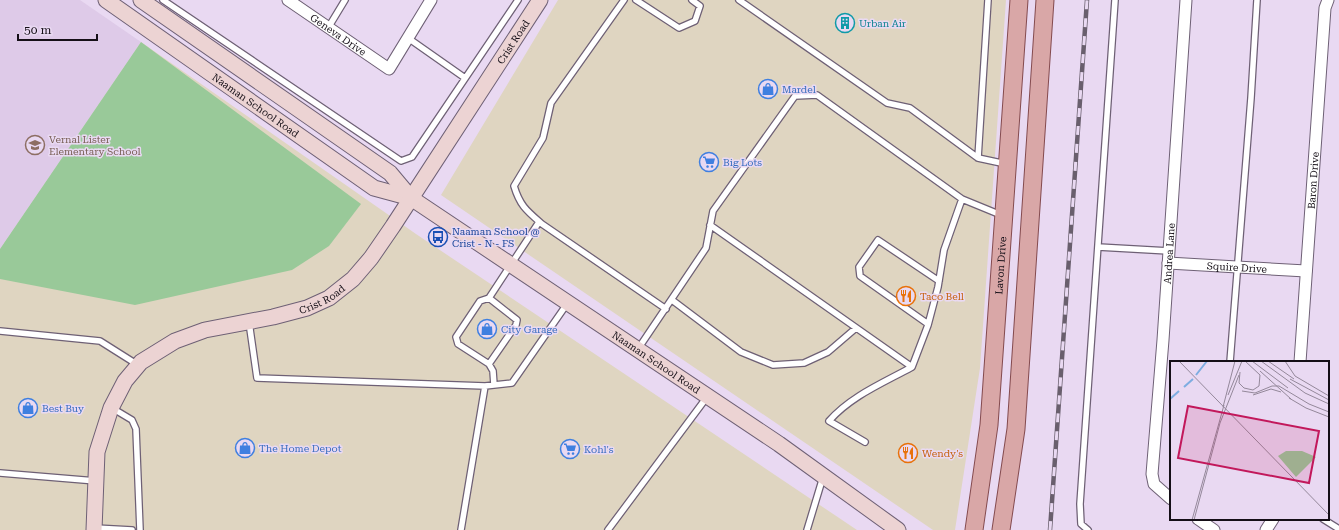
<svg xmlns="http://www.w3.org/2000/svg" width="1339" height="530" font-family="'Roboto Serif',serif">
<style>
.commercial{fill:#dfd5c1}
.built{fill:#decae8}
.green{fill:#99c999}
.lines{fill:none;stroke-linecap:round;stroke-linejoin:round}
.lane-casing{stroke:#6e6075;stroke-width:8}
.street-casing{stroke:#6e6075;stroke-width:13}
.secondary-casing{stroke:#6e6075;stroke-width:17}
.primary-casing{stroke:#844b4f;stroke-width:19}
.lane{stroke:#fff;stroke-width:5.5}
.street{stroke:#fff;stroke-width:11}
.secondary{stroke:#ecd3d3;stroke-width:15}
.primary{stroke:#d9a7a7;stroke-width:17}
.rail-casing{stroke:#695f6d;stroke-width:4.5}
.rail{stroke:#e9d9f2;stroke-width:3;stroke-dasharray:9;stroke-linecap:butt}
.labels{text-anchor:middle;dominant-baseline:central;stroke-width:3;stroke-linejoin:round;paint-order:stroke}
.culture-label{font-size:10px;fill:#0d838f;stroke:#e9d9f2;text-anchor:start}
.street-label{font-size:10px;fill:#150f17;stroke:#e9d9f2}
.shop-label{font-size:10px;fill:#366cbe;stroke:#e9d9f2;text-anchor:start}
.education-label{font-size:10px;fill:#785e54;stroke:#e9d9f2;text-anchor:start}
.transit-label{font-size:10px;fill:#164399;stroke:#e9d9f2;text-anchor:start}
.food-label{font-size:10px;fill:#c56008;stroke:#e9d9f2;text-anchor:start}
.inset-river{fill:none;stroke:#7eade1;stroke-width:2}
.inset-road{fill:none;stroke:#94889a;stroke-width:1}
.view{fill:#c2185b;fill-opacity:0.15;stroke:#c2185b;stroke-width:2}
.inset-edge{fill:none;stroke:#150f17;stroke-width:2}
</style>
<rect width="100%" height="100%" fill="#e9d9f2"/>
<path class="commercial" d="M558,0H1006L980,368L955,530H933L441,195Z
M141,42L416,234L857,530H0V249Z"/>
<path class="built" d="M0,0H80L141,42L0,249Z"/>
<path class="green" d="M141,42L361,204L329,246L292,270L135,305L0,279V249Z"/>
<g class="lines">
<defs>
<path id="lane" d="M163,0L401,161L412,157L518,0
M624,0L551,103L543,138L514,186C520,206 527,211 542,224L666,309
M636,0L679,28L695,21L700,6L692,0
M739,0L887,103L910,108L978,158L1006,164
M328,28L345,0
M408,38L465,78
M978,158L988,0
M710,225L912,367
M1098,247L1169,251
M489,298L480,301L456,337L458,344L489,364
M672,300L741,352L773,365L804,363L828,352L856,328
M249,322L257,378L485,386
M928,324L860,276L859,267L878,240L939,281
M0,331L100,341L138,365
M638,349L706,248L713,211L795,96L817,95L962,199
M1230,362L1251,98L1257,0
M494,385L493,371L489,364L516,325L517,320L489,298L539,222
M112,408L132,420L136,429L140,530
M865,442L829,421C851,396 883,383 912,367L928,325L938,287L944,250L962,199L1001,215
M0,473L96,481
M1323,519L1339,529
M95,528L132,530
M461,530L485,386L512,383L567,304
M608,530L707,397
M807,530L823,477
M1088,530L1081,524L1080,504L1115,0"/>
<g id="street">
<path id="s1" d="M288,0L389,69L431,0"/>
<path id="s2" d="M1168,263L1306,271"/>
<path id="s3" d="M1300,362L1325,8L1328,0"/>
<path id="s4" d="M1171,499L1154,484L1152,474L1163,340L1186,0"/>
<path d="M1198,519L1214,530"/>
<path d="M1266,530L1273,519"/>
</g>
<g id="secondary">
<path id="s5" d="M106,0L374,188L411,198"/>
<path id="s6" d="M141,0L390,173L411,198L779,444L898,530"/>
<path id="s7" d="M94,530L97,452L111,408L125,381L141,362L175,341L205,330L273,317L307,308L329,298L353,279L371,258L393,226L540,0"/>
</g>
<g id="primary">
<path id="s8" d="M974,530L989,425L1019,0"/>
<path d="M1001,530L1016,429L1045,0"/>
</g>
</defs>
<use href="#lane" class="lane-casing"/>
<use href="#street" class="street-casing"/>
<use href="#secondary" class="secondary-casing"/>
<use href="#primary" class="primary-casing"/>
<use href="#lane" class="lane"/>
<use href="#street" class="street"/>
<use href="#secondary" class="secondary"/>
<use href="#primary" class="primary"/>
<defs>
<path id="rail" d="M1050,530L1087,0"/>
</defs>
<use href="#rail" class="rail-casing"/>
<use href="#rail" class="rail"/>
</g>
<defs>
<symbol id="building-ring" viewBox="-11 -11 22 22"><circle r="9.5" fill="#e9d9f2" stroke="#0f9aa8" stroke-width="1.5"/><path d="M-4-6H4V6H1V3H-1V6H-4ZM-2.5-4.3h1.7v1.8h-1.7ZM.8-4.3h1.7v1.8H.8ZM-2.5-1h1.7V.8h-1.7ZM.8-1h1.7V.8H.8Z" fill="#0f9aa8"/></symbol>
<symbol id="shop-ring" viewBox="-11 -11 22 22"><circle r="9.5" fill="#e9d9f2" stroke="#3f7fe0" stroke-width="1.5"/><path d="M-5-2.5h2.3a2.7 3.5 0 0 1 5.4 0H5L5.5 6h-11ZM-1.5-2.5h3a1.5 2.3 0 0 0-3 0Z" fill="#3f7fe0"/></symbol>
<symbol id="school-ring" viewBox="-11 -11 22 22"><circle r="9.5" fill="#e9d9f2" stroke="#8d6e63" stroke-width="1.5"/><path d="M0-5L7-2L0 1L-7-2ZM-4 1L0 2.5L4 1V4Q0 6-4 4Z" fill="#8d6e63"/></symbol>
<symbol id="supermarket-ring" viewBox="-11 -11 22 22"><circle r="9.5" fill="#e9d9f2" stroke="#3f7fe0" stroke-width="1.5"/><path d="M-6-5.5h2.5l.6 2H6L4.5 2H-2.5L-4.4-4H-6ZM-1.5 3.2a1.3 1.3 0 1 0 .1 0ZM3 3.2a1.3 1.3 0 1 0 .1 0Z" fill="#3f7fe0"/></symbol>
<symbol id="bus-ring" viewBox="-11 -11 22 22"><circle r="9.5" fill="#e9d9f2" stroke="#1a4fb4" stroke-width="1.5"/><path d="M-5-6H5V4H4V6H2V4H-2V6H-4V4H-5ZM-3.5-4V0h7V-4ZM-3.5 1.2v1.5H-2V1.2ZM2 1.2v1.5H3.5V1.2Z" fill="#1a4fb4"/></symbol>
<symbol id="restaurant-ring" viewBox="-11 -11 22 22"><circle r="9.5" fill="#e9d9f2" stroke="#e8710a" stroke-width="1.5"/><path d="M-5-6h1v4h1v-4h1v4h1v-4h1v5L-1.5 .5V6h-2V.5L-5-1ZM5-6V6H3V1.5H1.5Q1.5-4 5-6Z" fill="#e8710a"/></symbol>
</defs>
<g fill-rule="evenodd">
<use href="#building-ring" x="834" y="12" width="22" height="22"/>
<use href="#shop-ring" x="757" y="78" width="22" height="22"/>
<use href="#school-ring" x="24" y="134" width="22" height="22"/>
<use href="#supermarket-ring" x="698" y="151" width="22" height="22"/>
<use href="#bus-ring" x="427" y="226" width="22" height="22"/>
<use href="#restaurant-ring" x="895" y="285" width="22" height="22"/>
<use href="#shop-ring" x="476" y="318" width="22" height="22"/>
<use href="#shop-ring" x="17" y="397" width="22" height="22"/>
<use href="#shop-ring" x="234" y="437" width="22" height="22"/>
<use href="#supermarket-ring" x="559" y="438" width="22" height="22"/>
<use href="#restaurant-ring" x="897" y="442" width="22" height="22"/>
</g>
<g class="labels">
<g class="culture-label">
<text x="859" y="23">Urban Air</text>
</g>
<g class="street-label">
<text stroke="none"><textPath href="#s1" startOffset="61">Geneva Drive</textPath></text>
<text stroke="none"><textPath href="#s7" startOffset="697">Crist Road</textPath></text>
<text stroke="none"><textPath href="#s5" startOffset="183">Naaman School Road</textPath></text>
<text stroke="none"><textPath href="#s3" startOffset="182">Baron Drive</textPath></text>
<text stroke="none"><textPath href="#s4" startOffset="254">Andrea Lane</textPath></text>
<text stroke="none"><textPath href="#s8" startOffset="266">Lavon Drive</textPath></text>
<text stroke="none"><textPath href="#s2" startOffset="69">Squire Drive</textPath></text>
<text stroke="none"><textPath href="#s7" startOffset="373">Crist Road</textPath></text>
<text stroke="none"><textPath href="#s6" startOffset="631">Naaman School Road</textPath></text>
</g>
<g class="shop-label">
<text x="782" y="89">Mardel</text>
<text x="723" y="162">Big Lots</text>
<text x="501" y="329">City Garage</text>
<text x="42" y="408">Best Buy</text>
<text x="259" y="448">The Home Depot</text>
<text x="584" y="449">Kohl's</text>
</g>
<g class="education-label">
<text x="49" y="139">Vernal Lister<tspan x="49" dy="12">Elementary School</tspan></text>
</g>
<g class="transit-label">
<text x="452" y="231">Naaman School @<tspan x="452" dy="12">Crist - N - FS</tspan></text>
</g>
<g class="food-label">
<text x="920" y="296">Taco Bell</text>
<text x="922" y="453">Wendy's</text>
</g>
</g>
<g transform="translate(1170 361)">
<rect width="159" height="159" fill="#e9d9f2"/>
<path d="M116,90H132L146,96L126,116L108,95Z" fill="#99c999"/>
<path class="inset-river" d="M26,14L37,0M14,26L23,18M0,38L9,30"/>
<path class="inset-road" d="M9,0L159,154M82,0L118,27M91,0L135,32L159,43M98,0L124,18M115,0L125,15L159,35M90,10L121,38M70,11L69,22L74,27L83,29L89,25L90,14L75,0M120,18L159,39M72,30L85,32L102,25H109L139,43L159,51M58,34L72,0M83,34L101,28L111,31M119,37L136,47L159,56M53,46L65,0M22,159L54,44M24,159L50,62L69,14"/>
<path class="view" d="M18,45L149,70L139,122L8,97Z"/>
<rect width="159" height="159" class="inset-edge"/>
</g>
<path d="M18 34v6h79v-6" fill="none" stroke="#150f17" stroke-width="2"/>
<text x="24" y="34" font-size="12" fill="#150f17" stroke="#e9d9f2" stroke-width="3" paint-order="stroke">50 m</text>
</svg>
